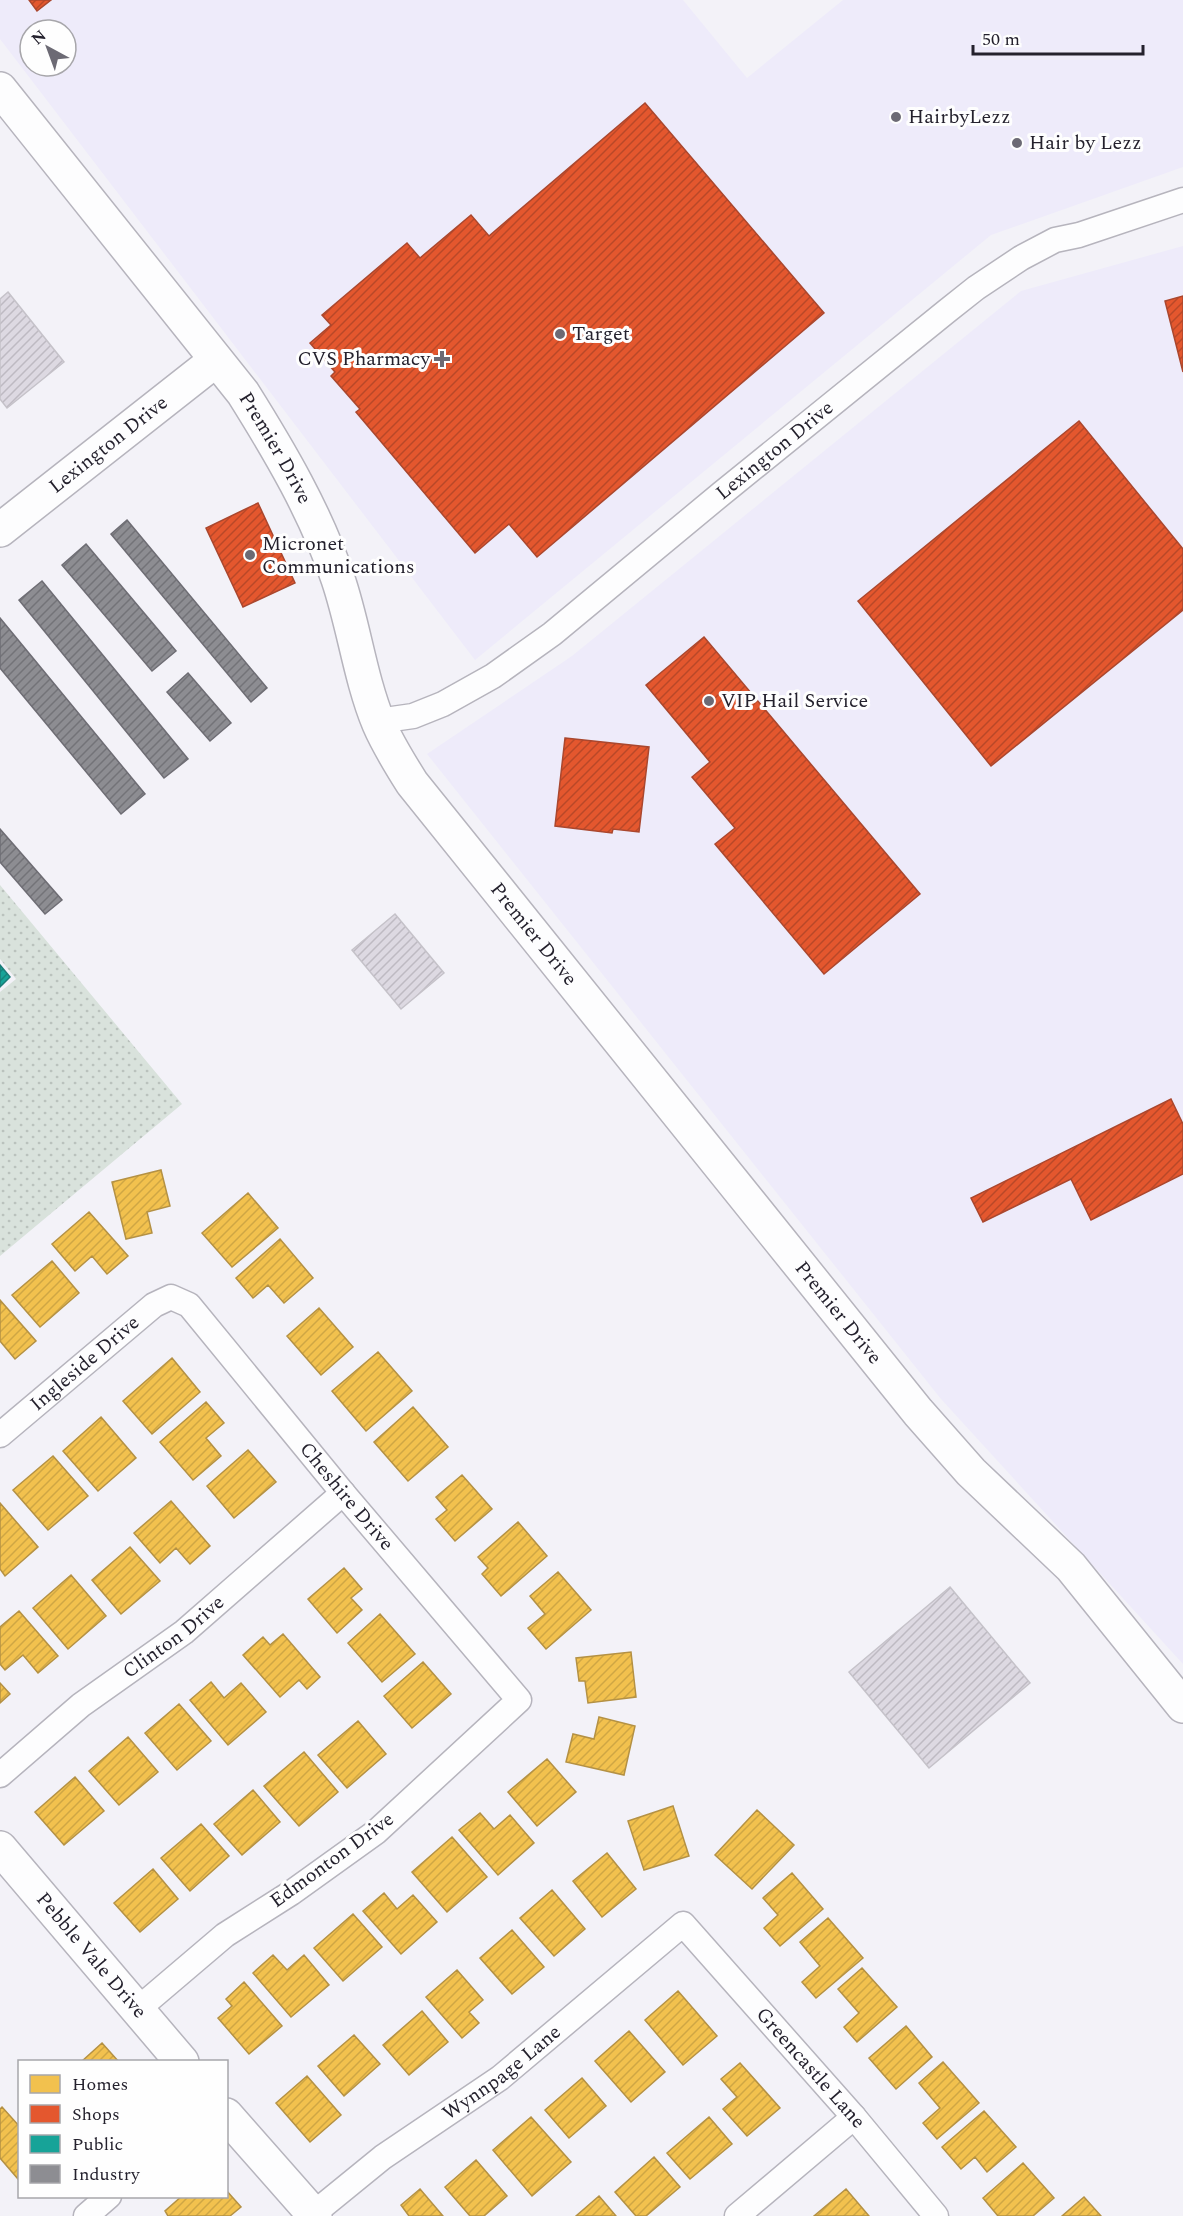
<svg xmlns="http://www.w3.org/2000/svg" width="1183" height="2216" font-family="Spectral,serif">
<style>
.built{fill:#eeebfa;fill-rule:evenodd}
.grass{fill:url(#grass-dots)}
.homes{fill:url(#homes-hatch);stroke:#b49144;stroke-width:1.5}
.shops{fill:url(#shops-hatch);stroke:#aa472e;stroke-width:1.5}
.public{fill:url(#public-hatch);stroke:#1b7c78;stroke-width:1.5}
.industry{fill:url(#industry-hatch);stroke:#6e6d74;stroke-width:1.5}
.building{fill:url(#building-hatch);stroke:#c5c2c9;stroke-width:1.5}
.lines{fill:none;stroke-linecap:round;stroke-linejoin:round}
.street-casing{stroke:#b6b4bd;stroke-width:27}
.secondary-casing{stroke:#b6b4bd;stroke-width:36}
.street{stroke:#fdfdfe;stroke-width:24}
.secondary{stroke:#fdfdfe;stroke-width:33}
.poi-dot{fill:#6c6a74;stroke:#fefefe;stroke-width:2}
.labels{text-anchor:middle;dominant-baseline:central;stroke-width:6;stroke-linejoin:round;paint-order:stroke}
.poi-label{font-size:20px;fill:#24212d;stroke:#fefefe;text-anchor:start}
.street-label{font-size:20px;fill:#24212d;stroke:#fefefe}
</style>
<defs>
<pattern id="grass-dots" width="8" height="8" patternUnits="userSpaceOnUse" patternTransform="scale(1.5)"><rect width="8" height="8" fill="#d9e2dc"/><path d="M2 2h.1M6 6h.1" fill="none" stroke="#bac2bd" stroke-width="1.8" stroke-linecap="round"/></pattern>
<pattern id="homes-hatch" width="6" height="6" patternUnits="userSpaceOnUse" patternTransform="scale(1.5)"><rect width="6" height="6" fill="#f2c14e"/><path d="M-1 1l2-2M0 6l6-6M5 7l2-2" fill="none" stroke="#cfa644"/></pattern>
<pattern id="shops-hatch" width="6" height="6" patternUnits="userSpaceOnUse" patternTransform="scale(1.5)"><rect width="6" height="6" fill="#e4572e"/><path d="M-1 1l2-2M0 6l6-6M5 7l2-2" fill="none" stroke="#b94828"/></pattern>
<pattern id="public-hatch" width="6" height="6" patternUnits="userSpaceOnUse" patternTransform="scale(1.5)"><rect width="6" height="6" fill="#17a398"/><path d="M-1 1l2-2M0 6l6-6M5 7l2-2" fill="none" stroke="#15847c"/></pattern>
<pattern id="industry-hatch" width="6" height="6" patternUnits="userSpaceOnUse" patternTransform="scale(1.5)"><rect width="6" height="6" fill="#8d8d92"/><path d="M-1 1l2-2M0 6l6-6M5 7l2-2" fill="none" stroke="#737378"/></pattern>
<pattern id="building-hatch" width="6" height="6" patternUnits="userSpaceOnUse" patternTransform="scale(1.5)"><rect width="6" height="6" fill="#ddd9e2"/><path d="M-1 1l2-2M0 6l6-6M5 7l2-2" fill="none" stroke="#bebac2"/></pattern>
</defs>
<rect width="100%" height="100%" fill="#f3f2f8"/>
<path class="built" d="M0,0H683L747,78L843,0H1183V167L991,235L475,660L0,39ZM30,30H66V66H30Z
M1183,246V1664L941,1399L427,754L572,656L1021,291Z"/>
<path class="grass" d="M0,885L182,1104L0,1256V992L16,979L0,959Z"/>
<path class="homes" d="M161,1170L170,1206L147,1212L152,1233L126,1239L112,1182Z
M248,1193L278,1228L232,1267L202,1233Z
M89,1212L128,1256L107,1274L92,1256L75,1271L52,1244Z
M280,1239L313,1278L284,1303L268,1285L253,1298L236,1278Z
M52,1261L79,1293L40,1327L12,1295Z
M0,1300L36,1341L15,1359L0,1341Z
M319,1308L353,1347L321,1375L287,1336Z
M378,1352L412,1391L366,1431L332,1391Z
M172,1358L200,1392L152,1434L123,1401Z
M206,1402L224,1423L206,1438L221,1456L193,1480L160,1442Z
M413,1407L448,1447L408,1481L374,1442Z
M101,1417L136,1458L98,1491L63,1451Z
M248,1450L276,1482L234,1518L207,1486Z
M53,1456L88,1496L48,1530L13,1490Z
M462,1475L492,1509L455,1541L436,1519L447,1510L436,1497Z
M171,1501L210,1546L190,1564L176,1548L160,1563L134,1533Z
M0,1503L38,1547L5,1576L0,1569Z
M518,1522L547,1556L501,1596L482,1574L488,1568L478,1557Z
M130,1547L160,1581L121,1614L92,1580Z
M344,1568L362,1589L351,1598L362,1610L337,1633L308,1599Z
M558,1572L591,1610L546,1649L528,1628L545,1614L530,1596Z
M71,1575L106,1616L68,1649L33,1608Z
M19,1611L58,1656L38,1673L23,1655L5,1670L0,1664V1627Z
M380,1614L415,1654L382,1682L348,1643Z
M283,1634L320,1677L307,1689L299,1680L280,1697L243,1655L263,1637L270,1645Z
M631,1652L636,1697L588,1703L585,1681H579L576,1658Z
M423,1662L451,1694L412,1728L384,1696Z
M211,1682L224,1698L241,1683L266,1712L228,1745L190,1700Z
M0,1683L10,1694L0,1703Z
M179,1704L211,1741L177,1770L145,1733Z
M599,1717L635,1726L624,1775L566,1762L573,1734L594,1739Z
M358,1721L386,1754L347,1788L318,1755Z
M128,1737L158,1772L119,1805L89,1771Z
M304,1752L338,1792L299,1826L264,1786Z
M547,1759L576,1792L537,1826L508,1792Z
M75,1777L104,1811L64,1845L35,1812Z
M253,1790L280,1822L242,1855L214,1824Z
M673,1806L689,1856L644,1870L628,1821Z
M757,1810L794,1845L752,1889L715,1855Z
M480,1813L494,1829L510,1815L534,1843L498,1875L459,1830Z
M201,1824L229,1856L190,1891L161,1858Z
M452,1837L487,1877L447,1912L412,1872Z
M607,1853L636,1889L602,1917L573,1881Z
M153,1869L178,1899L140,1932L114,1903Z
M792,1873L823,1909L780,1946L764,1928L778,1915L763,1898Z
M552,1890L585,1929L554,1956L520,1918Z
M384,1893L397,1909L413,1895L437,1922L401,1954L363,1911Z
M353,1914L382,1947L343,1981L314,1948Z
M828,1918L863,1958L816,1998L802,1982L820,1966L800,1942Z
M512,1930L544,1967L512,1994L480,1958Z
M273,1955L287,1970L304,1955L329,1985L291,2017L253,1973Z
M862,1968L897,2007L857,2042L844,2027L859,2013L838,1989Z
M457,1970L483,2000L469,2012L479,2023L462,2038L426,1997Z
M244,1982L282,2026L249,2054L218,2018L232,2006L226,1999Z
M678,1991L717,2036L683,2065L645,2020Z
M422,2011L448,2042L409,2075L383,2045Z
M906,2026L932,2057L896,2089L869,2058Z
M629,2031L665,2072L631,2102L595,2061Z
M354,2035L380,2064L344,2096L318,2066Z
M102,2043L119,2062H81Z
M943,2062L979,2103L937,2139L923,2123L940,2108L919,2083Z
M740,2063L780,2108L747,2136L723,2109L737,2097L721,2079Z
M307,2076L341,2115L310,2142L276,2103Z
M582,2078L606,2106L569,2138L545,2110Z
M2,2107L20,2127L18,2179L0,2158V2109Z
M984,2111L1016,2147L987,2172L975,2157L961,2169L942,2147Z
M531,2117L571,2162L532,2196L493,2150Z
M709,2117L732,2144L690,2179L667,2153Z
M654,2157L680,2187L646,2216H636L615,2192Z
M476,2160L507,2196L484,2216H470L445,2187Z
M1023,2163L1054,2198L1033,2216H998L983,2198Z
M420,2189L443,2216H409L401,2205Z
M846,2189L869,2216H814Z
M226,2190L241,2207L230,2216H168L165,2211L182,2196H226Z
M599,2196L616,2216H576Z
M1084,2197L1101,2216H1062Z"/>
<path class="shops" d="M29,0H51L37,11Z
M645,103L824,313L537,557L509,524L475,553L356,412L360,409L331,376L335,372L310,343L331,325L322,315L407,243L420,258L471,215L489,236Z
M1183,296V372L1165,301Z
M1079,421L1183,549V610L991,766L858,601Z
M258,503L295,583L243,607L206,528Z
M704,637L920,894L824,974L715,844L735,828L692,777L710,762L646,685Z
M565,738L649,747L639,832L613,829L612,833L555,826Z
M1171,1099L1183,1124V1174L1091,1220L1071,1179L983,1222L971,1198Z"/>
<path class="public" d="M0,965L10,977L0,987Z"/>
<path class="industry" d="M127,520L267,688L251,702L111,534Z
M86,544L176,651L152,671L62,565Z
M42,581L188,759L164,778L19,600Z
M0,618L145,794L121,814L0,668Z
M188,673L231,723L210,741L167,692Z
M0,829L62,900L45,914L0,862Z"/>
<path class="building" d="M8,292L64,362L7,408L0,399V299Z
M395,914L444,973L401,1009L352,950Z
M950,1587L1030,1683L929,1768L849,1672Z"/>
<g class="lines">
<defs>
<g id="street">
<path id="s1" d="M378,721L413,716L443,704L493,676L552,634L721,494L947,311L976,288L1021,258L1055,240L1079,235L1183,200"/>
<path id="s2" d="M0,1435L154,1305L171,1297L189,1305L343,1493L519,1700L376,1832L291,1893L225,1935L138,2009"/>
<path id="s3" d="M0,1775L81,1705L184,1632L343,1493"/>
<path id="s4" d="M313,2214L383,2157L500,2078L683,1924L854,2117L936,2216"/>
<path d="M86,2216L109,2196"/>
<path d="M737,2216L854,2117"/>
</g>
<g id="secondary">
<path id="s5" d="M0,89L243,393C280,452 316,513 338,579C354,626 360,678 379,724C388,745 400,764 412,783L918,1412L971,1472L1071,1567L1183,1706"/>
<path id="s6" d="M0,530L216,360"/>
<path id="s7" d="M0,1848L182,2062"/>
<path d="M226,2115L315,2216"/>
</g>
</defs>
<use href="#street" class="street-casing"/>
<use href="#secondary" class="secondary-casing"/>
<use href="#street" class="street"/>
<use href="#secondary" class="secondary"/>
</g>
<g class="poi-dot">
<circle cx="896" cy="117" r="6"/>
<circle cx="1017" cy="143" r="6"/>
<circle cx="560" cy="334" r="6"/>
<path d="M439 350h6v6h6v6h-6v6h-6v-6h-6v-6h6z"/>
<circle cx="250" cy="555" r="6"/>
<circle cx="709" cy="701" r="6"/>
</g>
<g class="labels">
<g class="poi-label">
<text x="908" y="117">HairbyLezz</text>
<text x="1029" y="143">Hair by Lezz</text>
<text x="572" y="334">Target</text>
<text x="430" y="359" text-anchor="end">CVS Pharmacy</text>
<text x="262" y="544">Micronet<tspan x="262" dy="23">Communications</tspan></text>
<text x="721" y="701">VIP Hail Service</text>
</g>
<g class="street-label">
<text stroke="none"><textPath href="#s6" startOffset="138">Lexington Drive</textPath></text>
<text stroke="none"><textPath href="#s5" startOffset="453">Premier Drive</textPath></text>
<text stroke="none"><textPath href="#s1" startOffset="486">Lexington Drive</textPath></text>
<text stroke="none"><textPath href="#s5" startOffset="1011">Premier Drive</textPath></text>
<text stroke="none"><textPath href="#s5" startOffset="1497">Premier Drive</textPath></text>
<text stroke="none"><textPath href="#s2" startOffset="111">Ingleside Drive</textPath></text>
<text stroke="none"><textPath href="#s2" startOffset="488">Cheshire Drive</textPath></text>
<text stroke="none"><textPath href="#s3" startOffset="222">Clinton Drive</textPath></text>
<text transform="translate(332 1860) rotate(-36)">Edmonton Drive</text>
<text stroke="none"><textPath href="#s7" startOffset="141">Pebble Vale Drive</textPath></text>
<text stroke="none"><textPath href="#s4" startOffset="663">Greencastle Lane</textPath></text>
<text stroke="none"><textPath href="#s4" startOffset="236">Wynnpage Lane</textPath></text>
</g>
</g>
<rect x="18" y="2060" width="210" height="138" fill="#fefefe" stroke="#a7a6aa" stroke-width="1.5"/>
<rect x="30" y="2075" width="30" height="18" fill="#f2c14e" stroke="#a7a6aa" stroke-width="1.5"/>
<text x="72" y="2090" font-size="18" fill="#24212d">Homes</text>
<rect x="30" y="2105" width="30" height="18" fill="#e4572e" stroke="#a7a6aa" stroke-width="1.5"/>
<text x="72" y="2120" font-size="18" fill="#24212d">Shops</text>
<rect x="30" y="2135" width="30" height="18" fill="#17a398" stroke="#a7a6aa" stroke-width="1.5"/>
<text x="72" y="2150" font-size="18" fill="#24212d">Public</text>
<rect x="30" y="2165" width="30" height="18" fill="#8d8d92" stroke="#a7a6aa" stroke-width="1.5"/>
<text x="72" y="2180" font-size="18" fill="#24212d">Industry</text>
<g transform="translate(48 48) rotate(319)"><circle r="28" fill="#fefefe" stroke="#a7a6aa" stroke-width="1.5"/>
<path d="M0-4.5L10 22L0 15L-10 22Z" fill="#6c6a74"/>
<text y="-9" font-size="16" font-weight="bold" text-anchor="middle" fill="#24212d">N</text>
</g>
<path d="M973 45v9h170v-9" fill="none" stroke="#24212d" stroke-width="3"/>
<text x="982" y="45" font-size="18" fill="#24212d" stroke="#fefefe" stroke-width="4.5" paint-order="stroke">50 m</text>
</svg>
